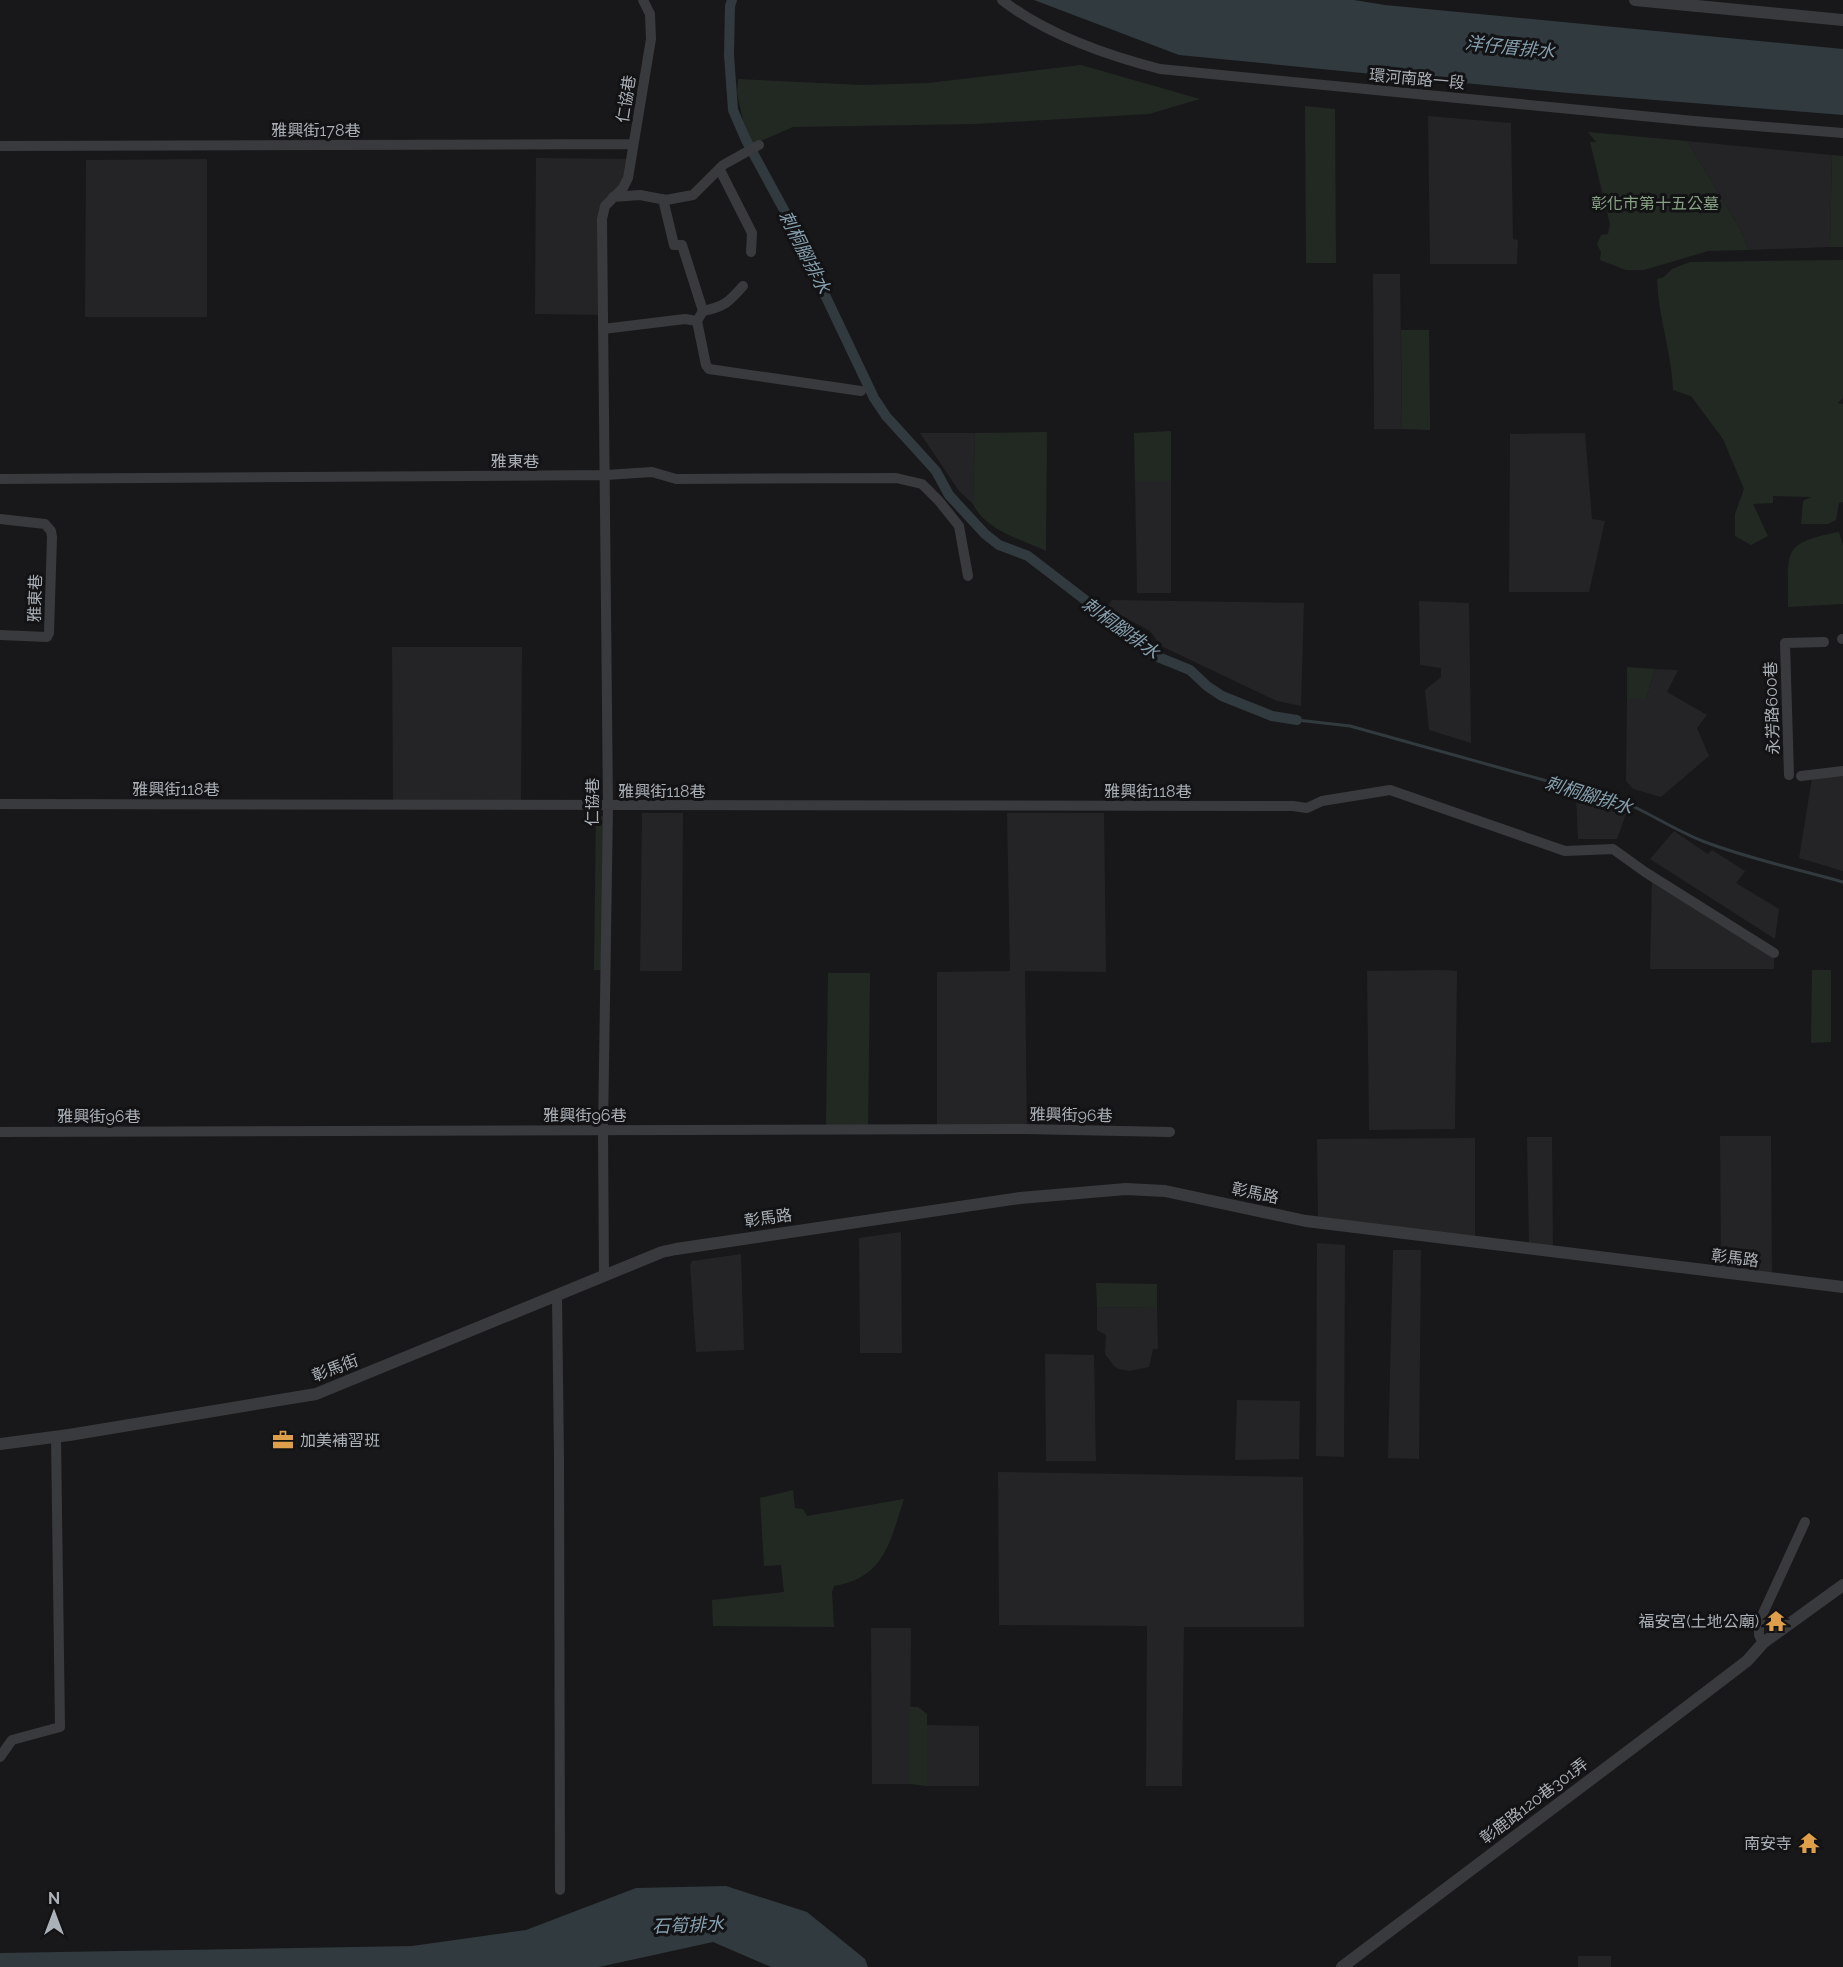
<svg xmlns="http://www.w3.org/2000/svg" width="1843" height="1967" font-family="Raleway,'Noto Sans TC',sans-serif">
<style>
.built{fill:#242426}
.green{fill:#222922}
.water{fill:#313a3e}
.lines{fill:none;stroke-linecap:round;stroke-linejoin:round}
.stream{stroke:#313a3e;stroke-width:3}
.canal{stroke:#313a3e;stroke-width:10}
.minor{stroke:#393a3e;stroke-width:10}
.tertiary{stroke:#393a3e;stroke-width:12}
.labels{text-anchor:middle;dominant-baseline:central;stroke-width:6;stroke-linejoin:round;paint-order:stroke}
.street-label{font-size:16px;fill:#abb1b8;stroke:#131315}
.park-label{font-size:16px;fill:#86a184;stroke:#131315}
.poi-label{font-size:16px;fill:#abb1b8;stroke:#131315;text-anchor:end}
.water-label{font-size:18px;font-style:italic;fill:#86a0af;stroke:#131315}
</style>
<rect width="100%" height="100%" fill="#18181a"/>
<path class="built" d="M1428,116L1511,123L1513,239L1518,240L1517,264H1430Z
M1687,141L1832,155L1830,247L1749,250L1740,229Z
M536,158L630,159L614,200L605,214V315L535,314Z
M207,159V317H85L86,160Z
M1373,274H1400L1402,429H1374Z
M920,433H975L973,504L959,491Z
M1585,433L1592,519L1605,521L1589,592H1509L1510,434Z
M1135,481H1171V593H1137Z
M1112,600L1304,603L1301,706L1277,701L1161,646L1150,631L1107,608Z
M1419,601L1469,603L1471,743L1429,730L1425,690L1441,677V668L1420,665Z
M392,647H522L521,803L393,804Z
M1655,669L1678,670L1667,692L1707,715L1697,728L1709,756L1661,797L1633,789L1626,781L1627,699H1646Z
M1843,774V871L1799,858L1812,778Z
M1576,795L1627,811L1617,839H1578Z
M642,813H683L682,971H640Z
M1007,813H1104L1106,972L1025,971L1027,1131L937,1130V972L1010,971Z
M1674,831L1708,854L1712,850L1745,871L1736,883L1779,909L1775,939L1650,859Z
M1652,873L1774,956V969H1650Z
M1444,970L1457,971L1455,1129L1369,1130L1367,971Z
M1720,1136H1771L1772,1277L1721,1272Z
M1527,1137H1552L1553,1252L1529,1250Z
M1475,1138V1245L1318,1223L1317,1139Z
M901,1232L902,1353H860L859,1238Z
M1317,1243L1345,1245L1344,1457L1316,1456Z
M1393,1250H1421L1419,1459L1388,1458Z
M741,1254L744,1350L696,1352L690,1265L692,1261Z
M1097,1307L1157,1308L1158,1349H1153L1149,1367L1130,1371L1119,1369L1114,1366L1105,1354L1106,1335L1097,1330Z
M1045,1354L1094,1355L1096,1461H1046Z
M1237,1400L1300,1401L1299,1459L1235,1460Z
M998,1472L1303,1477L1304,1627H1184L1182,1786H1146L1147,1626L999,1625Z
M871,1628H911L910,1784H872Z
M927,1725L979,1726V1786H927Z
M1578,1956H1611V1967H1578Z"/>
<path class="green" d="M1081,65L1200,99L1149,114L975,124L793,127L749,146L737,93L738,79L862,85L928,83Z
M1305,106L1335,109L1336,263H1306Z
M1588,132L1687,141L1740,229L1749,250L1708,251L1644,270H1626L1600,260L1601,252L1597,244L1601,235L1608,234L1610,224L1590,142H1596Z
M1832,155L1843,156V247H1830Z
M1843,260V398L1838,403L1843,404V502L1839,503L1836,520L1828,524H1801L1803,501L1811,497L1773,496V503L1753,504L1768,536L1751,545L1735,536V514L1744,489L1723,439L1691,396L1673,390C1672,353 1658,317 1657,279L1664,277L1672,269L1690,262Z
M1401,330H1429L1430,430L1402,429Z
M1171,431V481H1135L1134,433Z
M1047,432L1046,551C1022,540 985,530 973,504L975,433Z
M1839,532L1843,545V604L1788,607C1789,553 1779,543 1839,532Z
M1627,667L1655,669L1646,699H1627Z
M596,814L604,817L602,970H594Z
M1812,970H1831V1042L1811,1043Z
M828,973H870L868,1130H826Z
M1096,1283L1157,1284V1308L1097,1307Z
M793,1490L795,1508L803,1509L807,1516L904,1499C890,1541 885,1578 834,1586L832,1592L834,1627L713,1626L712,1600L784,1592L781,1565L764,1566L760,1498Z
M910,1707H918L927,1714V1786L910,1784Z"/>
<path class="water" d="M1034,0H1354L1385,5L1843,49V115L1568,93L1179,55Z
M726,1886L807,1912L865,1959L868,1967H771L713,1942L599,1967H0V1953L412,1946L526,1930L636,1888Z"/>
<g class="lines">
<path class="stream" d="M1297,720L1350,726L1626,803C1653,815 1678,832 1705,842C1750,859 1797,869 1843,882"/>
<path class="canal" d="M732,0L730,6L729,55L733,110L746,140L809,256L815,274L874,398L886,416L936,471L949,495L985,534L999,545L1028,556L1132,636L1153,655L1190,670L1207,686L1222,696L1272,716L1297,720"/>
<path class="minor" d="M1002,0C1047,35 1105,55 1160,69L1694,121L1843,133
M0,146L633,144
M720,170L752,233L751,252
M613,197L640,195L666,200L693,195L723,165L759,145
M663,199L674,245H682L703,311L697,321
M703,311C724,307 729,302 743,286
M603,329L685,319L697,321L706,365L709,369L861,391
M0,479L606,475L652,472L676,479L896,478L922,484L939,501L959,526L968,576
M0,519L45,524L51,531L52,537L49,633L47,637L0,635
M1842,639H1843
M1789,775L1785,643L1824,642
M1801,776L1843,771
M0,804L1293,806L1307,808L1322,801L1390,790L1565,851L1613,849L1645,872L1774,953
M0,1132L1023,1129L1170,1132
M604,1276L603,1129L608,806L602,219L605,206L623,188L628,178L651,39L650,14L643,0
M557,1297L559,1459L560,1890
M1763,1643L1759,1635V1622L1805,1522
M0,1757L12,1740L60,1727L56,1437"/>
<path class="tertiary" d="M1635,0L1843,20
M0,1444L69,1435L316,1394L662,1252L676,1249L1020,1198L1126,1189L1165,1191L1306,1221L1843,1287
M1342,1967L1667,1722L1747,1661L1763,1643L1843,1585"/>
</g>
<defs>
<symbol id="office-bare" viewBox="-9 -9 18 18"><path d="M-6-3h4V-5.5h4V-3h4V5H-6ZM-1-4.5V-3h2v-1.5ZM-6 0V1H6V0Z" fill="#df9e4a" stroke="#131315" stroke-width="2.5" paint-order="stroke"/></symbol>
<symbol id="temple-bare" viewBox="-9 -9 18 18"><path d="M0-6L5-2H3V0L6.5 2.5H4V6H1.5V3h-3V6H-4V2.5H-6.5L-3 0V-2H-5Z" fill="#df9e4a" stroke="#131315" stroke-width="2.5" paint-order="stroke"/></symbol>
</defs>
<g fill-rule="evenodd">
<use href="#office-bare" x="268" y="1425" width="30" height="30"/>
<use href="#temple-bare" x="1761" y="1606" width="30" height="30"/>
<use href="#temple-bare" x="1794" y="1828" width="30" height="30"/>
</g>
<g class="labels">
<g class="street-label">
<text transform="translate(1417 79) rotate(5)">環河南路一段</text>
<text transform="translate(626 99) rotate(-81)">仁協巷</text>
<text x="316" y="130">雅興街178巷</text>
<text x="515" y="461">雅東巷</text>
<text transform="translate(35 598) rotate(-88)">雅東巷</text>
<text transform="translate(1772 708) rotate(-92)">永芳路600巷</text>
<text x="176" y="789">雅興街118巷</text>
<text x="662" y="791">雅興街118巷</text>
<text x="1148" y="791">雅興街118巷</text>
<text transform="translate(592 802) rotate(-90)">仁協巷</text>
<text x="585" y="1115">雅興街96巷</text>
<text transform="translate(1071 1115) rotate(1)">雅興街96巷</text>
<text x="99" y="1116">雅興街96巷</text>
<text transform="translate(1255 1193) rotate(12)">彰馬路</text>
<text transform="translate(768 1218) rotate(-8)">彰馬路</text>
<text transform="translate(1735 1258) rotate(7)">彰馬路</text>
<text transform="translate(335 1368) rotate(-21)">彰馬街</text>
<text transform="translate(1534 1801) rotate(-37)">彰鹿路120巷301弄</text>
</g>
<g class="park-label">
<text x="1655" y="203">彰化市第十五公墓</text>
</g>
<g class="poi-label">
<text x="300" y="1440" text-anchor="start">加美補習班</text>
<text x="1759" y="1621">福安宮(土地公廟)</text>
<text x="1792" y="1843">南安寺</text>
</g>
<g class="water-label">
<text transform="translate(1510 47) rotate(6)">洋仔厝排水</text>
<text transform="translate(805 252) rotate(63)">刺桐腳排水</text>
<text transform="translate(1121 628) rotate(36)">刺桐腳排水</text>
<text transform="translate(1589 795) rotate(17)">刺桐腳排水</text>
<text transform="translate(688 1925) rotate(-2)">石筍排水</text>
</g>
</g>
<g transform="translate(54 1913)" stroke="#131315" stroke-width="4.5" paint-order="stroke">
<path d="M0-4.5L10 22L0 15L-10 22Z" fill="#abb1b8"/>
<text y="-9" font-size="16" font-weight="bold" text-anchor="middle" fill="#abb1b8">N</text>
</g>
</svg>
